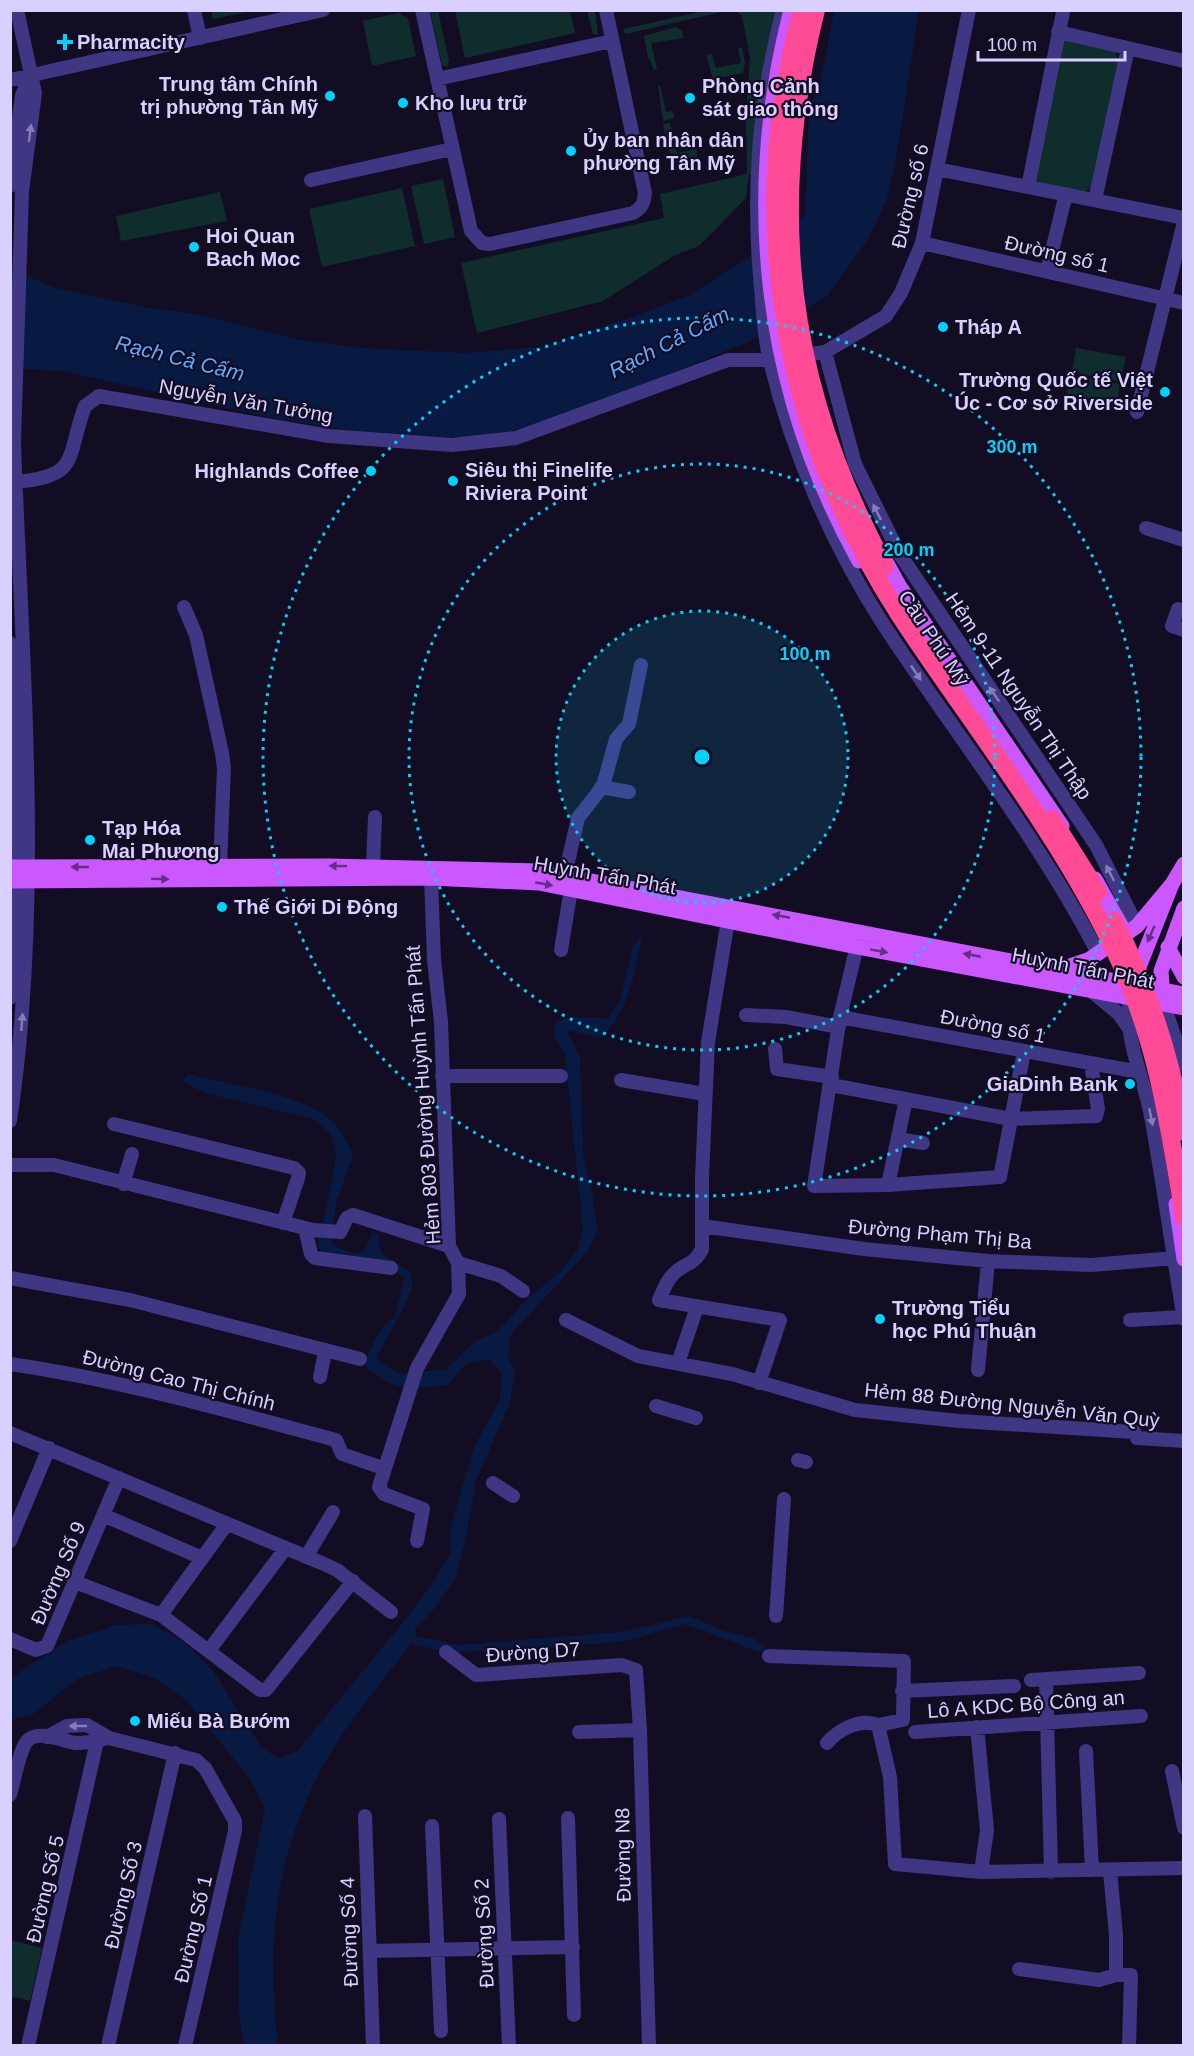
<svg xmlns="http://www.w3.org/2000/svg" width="1194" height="2056" font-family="Arial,sans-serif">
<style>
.green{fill:#102d2e}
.water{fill:#081a42}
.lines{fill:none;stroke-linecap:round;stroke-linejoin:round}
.minor{stroke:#3f3784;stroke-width:14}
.major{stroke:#cb57ff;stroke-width:15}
.major-bridge{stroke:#cb57ff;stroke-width:15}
.highway-bridge{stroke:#ff4b96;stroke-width:18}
.oneway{fill:#847cbb}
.oneway2{fill:#662e87}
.ring{fill:none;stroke:#00d2fb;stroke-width:3;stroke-dasharray:3 6}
.poi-dot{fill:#00d2fb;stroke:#130d24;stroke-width:2}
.labels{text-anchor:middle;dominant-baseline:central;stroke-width:4.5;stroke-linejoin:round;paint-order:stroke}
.poi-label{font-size:20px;font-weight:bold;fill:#d9d0ff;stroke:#130d24;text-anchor:start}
.street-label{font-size:20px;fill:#d9d0ff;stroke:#130d24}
.water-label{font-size:21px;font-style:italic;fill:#5eaaff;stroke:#130d24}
.centre{fill:#00d2fb;stroke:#130d24;stroke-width:3}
.ring-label{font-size:18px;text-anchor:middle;font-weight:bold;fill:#00d2fb;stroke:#130d24;stroke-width:4.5;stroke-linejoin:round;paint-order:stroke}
</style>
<rect width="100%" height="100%" fill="#130d24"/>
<path class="green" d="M211,11V10L251,11L213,19Z
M430,11H438L449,61L447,67L442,65Z
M455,11H570L575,33L465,58Z
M587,11H595L598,35L593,34Z
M704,11H726L625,34L624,29Z
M736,11H777L752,173L749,174L746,198L699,246L675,255L603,301L477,333L461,263L664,218L660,194L747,174L746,115L750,58L742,16Z
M399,13L408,19L416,56L372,66L363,21Z
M676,27L682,31L684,38L651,43L657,69L654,70L648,57L644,36Z
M1070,39L1113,49L1119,60L1091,188L1082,193L1034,182L1064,40Z
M738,48H742L745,62L743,73L713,79L706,55L712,54L716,68L741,63Z
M660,85L666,112L673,111L674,118L663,121L658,86Z
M670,123L677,153L697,149V157L676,162L671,159L663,124Z
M443,179L455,237L424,244L411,186Z
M402,188L415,246L322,267L309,209Z
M220,192L227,221L121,241L116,216Z
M1076,348L1126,357L1121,382L1072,372Z
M1071,375L1120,384L1116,409L1066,399Z
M11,1940L42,1948L30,2001L11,1996Z"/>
<path class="water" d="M834,11H919L896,158L886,201L868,239L826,297L750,341L546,425L469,438L357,431L277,419L63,371L25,369L11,361L10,269L56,288L144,307L201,315L301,340L360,348L463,353L541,347L638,315L690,295L748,258L805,215L809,113L822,75Z
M643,933C634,971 631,1011 600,1038L567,1030L580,1058L583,1154L593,1197L597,1231L588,1251L511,1334L508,1356L515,1374L509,1405L476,1481L466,1537L455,1579L431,1613L415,1628L416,1636L459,1645L622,1632L689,1616L722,1630L755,1639L767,1648L759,1652L685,1624L626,1641L536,1649L449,1652L411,1644C381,1683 346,1723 323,1766C273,1859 267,1943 278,2045H244L239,2011L238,1939L265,1809L251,1780L186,1700L156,1679L116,1666L77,1679L33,1714L11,1720V1678L67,1641L116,1625L151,1624L183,1641L213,1671L261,1747L279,1759L298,1750L405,1620L435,1580L450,1554V1530L474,1447L500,1400L502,1374L489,1359L466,1364L447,1385C408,1389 397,1392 366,1367L369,1352L382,1328L395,1316L405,1278L393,1268L326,1258L317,1244L326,1211L336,1155L331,1135L314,1119L205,1093L182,1081L189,1074C231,1086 298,1092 331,1120C341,1129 348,1143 353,1156L336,1202L331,1244L350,1253L364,1252L373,1232L378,1234L381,1253L409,1271L413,1285L405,1305L376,1358L388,1368L402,1374L446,1369L474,1342L498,1331L526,1300L560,1272L578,1249L583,1230L573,1131L565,1054L555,1039V1022L572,1017L609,1018L621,999L632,948Z"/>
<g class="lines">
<path class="minor" d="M194,10L200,38
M422,10L471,231L482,243L490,244L633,213C642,208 644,203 645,193L606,10
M783,10C758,104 752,192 761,288C763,312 764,337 770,361C792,453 833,547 885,627C956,735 1038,837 1098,953
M1058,32L1184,61
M437,79L612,41
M10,80L323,10
M937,169L1184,218
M311,180L452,149
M10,186L22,95L31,75
M1028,187L1063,12
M1095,200L1128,48
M922,243L1184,303
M1047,271L1066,194
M825,352L855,464L899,553L1096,845L1137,926
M1137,412L1184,222
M15,482C81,477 66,457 85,406L99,396L329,436L452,445L516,438L728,360H769L825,352L886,316L901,293L922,243L969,10
M1146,528L1184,540
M184,607L196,635L222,753L224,768L220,866
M1178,609L1172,626L1184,630
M10,643L18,881L10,998
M601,787L629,792
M373,866L375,817
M565,875L578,818L603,786L616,739L629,724L641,665
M728,920L708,1042L702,1177V1249C696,1261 691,1262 681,1268C669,1275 664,1288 659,1300L780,1320L759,1383
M859,937L840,1017L814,1186L888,1185L1000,1177L1024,1052
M561,950L571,889
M1090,990L1118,1013L1128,1027
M1130,999C1124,1038 1142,1073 1150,1111C1163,1180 1172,1250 1184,1319
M1164,1005L1184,1065
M746,1015L786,1017L839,1027
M840,1017L1139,1072
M775,1049L777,1069L832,1077
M442,1076H561
M621,1080L705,1094
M831,1085L1011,1119L1096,1116L1098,1109L1091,1064
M10,1121C43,897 22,668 14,442L22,191L35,93L17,10
M114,1124L294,1168L299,1173L298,1178L283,1223
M898,1139L923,1143
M10,1165H54L313,1230L340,1232L347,1218L353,1215L449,1246
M123,1184L132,1154
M888,1185L906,1099
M702,1226L864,1249L988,1261L1091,1265L1175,1258
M305,1228L311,1254L315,1258L391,1268
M458,1263L501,1276L523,1291
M10,1278L130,1300L360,1359
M566,1320L638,1356L732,1374L855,1410L959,1421L1134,1432L1137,1438L1184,1441
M1130,1320L1183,1317
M678,1363L697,1307
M10,1364C121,1380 228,1411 336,1440L342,1454L383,1468
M978,1370L988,1261
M320,1377L325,1352
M656,1406L696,1418
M10,1433L324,1564L337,1570L391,1612
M798,1460L806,1462
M493,1483L513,1496
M103,1515L202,1558
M10,1541L49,1448
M417,1541L423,1509L384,1494L379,1487L417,1368L459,1294L458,1263L449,1246L441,1022L434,960L431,878
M306,1557L333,1512
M75,1582L161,1615L260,1690H266L353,1581
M161,1615L227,1524
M776,1616L784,1499
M10,1639L36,1650L47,1646L119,1478
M210,1649L285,1549
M446,1652L476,1675L622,1665L636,1670L640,1730L649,2046
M769,1656L904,1661L903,1720L878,1725L890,1777L895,1864L981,1872L1184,1868
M1046,1679L1051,1872
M1031,1680L1139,1673
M902,1691L1014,1686
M977,1727L987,1830L981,1872
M579,1732L640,1730
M915,1732L1141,1716
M47,1737L67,1726L87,1725L109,1738L196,1760L205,1768L235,1821V1831L185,2046
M827,1743C839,1729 860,1718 878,1725
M1086,1751L1092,1870
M1172,1771L1184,1828
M10,1795C14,1782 19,1751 27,1741C38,1729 62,1741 76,1743C85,1743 95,1741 104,1739
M365,1816L373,2046
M568,1818L574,2015
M499,1819L509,2046
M432,1826L441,2031
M1110,1871L1116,1935V1975
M370,1951L573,1947
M1019,1969L1099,1980L1116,1975H1131L1129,2046
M28,2046L97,1741
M108,2046L175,1753"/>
<path class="major" d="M10,867L329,866L539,871L1184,994
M10,881L431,878L539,883L857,947L1184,1008
M1168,947L1184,977
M1055,971L1090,959L1137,926L1172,884
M1135,977L1172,884L1184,864
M1163,999L1161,971L1184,908"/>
<path class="major-bridge" d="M791,10C742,199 764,390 859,561
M883,556L900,587L1062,826
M1095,879L1123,929
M1176,1204L1184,1259"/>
<path class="highway-bridge" d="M802,10C744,218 783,434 899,614C971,724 1058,831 1115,951C1156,1037 1169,1123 1184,1216
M816,10C766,208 787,387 885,566
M1052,819L1098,892
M1114,921C1149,988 1171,1058 1184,1132"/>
</g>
<defs><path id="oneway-solid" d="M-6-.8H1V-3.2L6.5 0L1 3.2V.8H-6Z" transform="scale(1.5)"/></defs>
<g class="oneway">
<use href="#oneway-solid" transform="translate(30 133) rotate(-83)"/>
<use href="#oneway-solid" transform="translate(877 512) rotate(-117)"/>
<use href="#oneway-solid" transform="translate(916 673) rotate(56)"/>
<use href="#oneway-solid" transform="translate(994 694) rotate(-125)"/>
<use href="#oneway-solid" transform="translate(1110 873) rotate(-117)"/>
<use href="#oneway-solid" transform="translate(22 1022) rotate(-85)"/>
<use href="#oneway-solid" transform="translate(1151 1117) rotate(79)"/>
<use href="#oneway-solid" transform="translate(78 1726) rotate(180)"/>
</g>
<g class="oneway2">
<use href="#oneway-solid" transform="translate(338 866) rotate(-179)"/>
<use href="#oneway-solid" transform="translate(80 867) rotate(180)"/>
<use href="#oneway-solid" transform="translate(160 879) rotate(1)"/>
<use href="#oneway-solid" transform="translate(544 884) rotate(10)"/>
<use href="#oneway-solid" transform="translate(781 916) rotate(-169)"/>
<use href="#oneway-solid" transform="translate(1151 934) rotate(113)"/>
<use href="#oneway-solid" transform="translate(879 951) rotate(10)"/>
<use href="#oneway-solid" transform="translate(972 955) rotate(-169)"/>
</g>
<circle cx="702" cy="757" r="146" fill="#00d2fb" fill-opacity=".12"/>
<g class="ring">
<circle cx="702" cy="757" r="146"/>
<circle cx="702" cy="757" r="293"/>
<circle cx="702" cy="757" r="439"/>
</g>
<g class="poi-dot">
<path d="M62 33h6v6h6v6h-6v6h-6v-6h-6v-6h6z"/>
<circle cx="330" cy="96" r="6"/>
<circle cx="690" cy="98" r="6"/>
<circle cx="403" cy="103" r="6"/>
<circle cx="571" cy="151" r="6"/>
<circle cx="194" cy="247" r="6"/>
<circle cx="943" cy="327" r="6"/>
<circle cx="1165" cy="392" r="6"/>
<circle cx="371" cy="471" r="6"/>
<circle cx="453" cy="481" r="6"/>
<circle cx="90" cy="840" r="6"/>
<circle cx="222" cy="907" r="6"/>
<circle cx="1130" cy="1084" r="6"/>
<circle cx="880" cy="1319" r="6"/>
<circle cx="135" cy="1721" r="6"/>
</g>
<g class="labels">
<g class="poi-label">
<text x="77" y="42">Pharmacity</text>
<text x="318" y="84" text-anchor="end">Trung tâm Chính<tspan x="318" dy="23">trị phường Tân Mỹ</tspan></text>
<text x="702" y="86">Phòng Cảnh<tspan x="702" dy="23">sát giao thông</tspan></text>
<text x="415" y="103">Kho lưu trữ</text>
<text x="583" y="140">Ủy ban nhân dân<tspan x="583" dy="23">phường Tân Mỹ</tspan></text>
<text x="206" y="236">Hoi Quan<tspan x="206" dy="23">Bach Moc</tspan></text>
<text x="955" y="327">Tháp A</text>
<text x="1153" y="380" text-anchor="end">Trường Quốc tế Việt<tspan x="1153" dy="23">Úc - Cơ sở Riverside</tspan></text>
<text x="465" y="470">Siêu thị Finelife<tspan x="465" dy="23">Riviera Point</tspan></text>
<text x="359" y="471" text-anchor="end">Highlands Coffee</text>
<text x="102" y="828">Tạp Hóa<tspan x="102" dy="23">Mai Phương</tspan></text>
<text x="234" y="907">Thế Giới Di Động</text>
<text x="1118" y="1084" text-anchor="end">GiaDinh Bank</text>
<text x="892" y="1308">Trường Tiểu<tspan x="892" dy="23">học Phú Thuận</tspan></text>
<text x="147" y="1721">Miếu Bà Bướm</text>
</g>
<g class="street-label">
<text transform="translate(910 196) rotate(-77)">Đường số 6</text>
<text transform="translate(1057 254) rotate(13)">Đường số 1</text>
<text transform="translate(246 401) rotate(10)">Nguyễn Văn Tưởng</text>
<text transform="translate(934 638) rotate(56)">Cầu Phú Mỹ</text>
<text transform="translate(1019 696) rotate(56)">Hẻm 9-11 Nguyễn Thị Thập</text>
<text transform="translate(605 875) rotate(10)">Huỳnh Tấn Phát</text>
<text transform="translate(1083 968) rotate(11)">Huỳnh Tấn Phát</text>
<text transform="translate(993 1026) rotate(11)">Đường số 1</text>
<text transform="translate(423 1095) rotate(-94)">Hẻm 803 Đường Huỳnh Tấn Phát</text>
<text transform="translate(940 1234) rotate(5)">Đường Phạm Thị Ba</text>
<text transform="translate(179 1380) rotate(14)">Đường Cao Thị Chính</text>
<text transform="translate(1012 1405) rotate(6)">Hẻm 88 Đường Nguyễn Văn Quỳ</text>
<text transform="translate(58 1573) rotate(-67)">Đường Số 9</text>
<text transform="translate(533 1652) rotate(-4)">Đường D7</text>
<text transform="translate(1026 1704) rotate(-4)">Lô A KDC Bộ Công an</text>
<text transform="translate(623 1855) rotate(-91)">Đường N8</text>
<text transform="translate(45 1889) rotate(-77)">Đường Số 5</text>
<text transform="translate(123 1895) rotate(-77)">Đường Số 3</text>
<text transform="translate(193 1929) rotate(-77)">Đường Số 1</text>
<text transform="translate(349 1932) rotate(-92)">Đường Số 4</text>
<text transform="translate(484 1933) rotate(-93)">Đường Số 2</text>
</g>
<g class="water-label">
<text transform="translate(669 342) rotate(-27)">Rạch Cả Cấm</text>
<text transform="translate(180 358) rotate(14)">Rạch Cả Cấm</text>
</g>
</g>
<circle cx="702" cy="757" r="9" class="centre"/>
<g class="ring-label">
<text x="1012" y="453">300 m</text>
<text x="909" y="556">200 m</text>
<text x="805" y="660">100 m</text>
</g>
<rect width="1194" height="2056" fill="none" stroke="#d9d0ff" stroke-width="24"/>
<path d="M978 51v9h147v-9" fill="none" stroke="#d9d0ff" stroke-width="3"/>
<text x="987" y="51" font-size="18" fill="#d9d0ff" stroke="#130d24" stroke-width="4.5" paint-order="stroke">100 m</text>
</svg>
